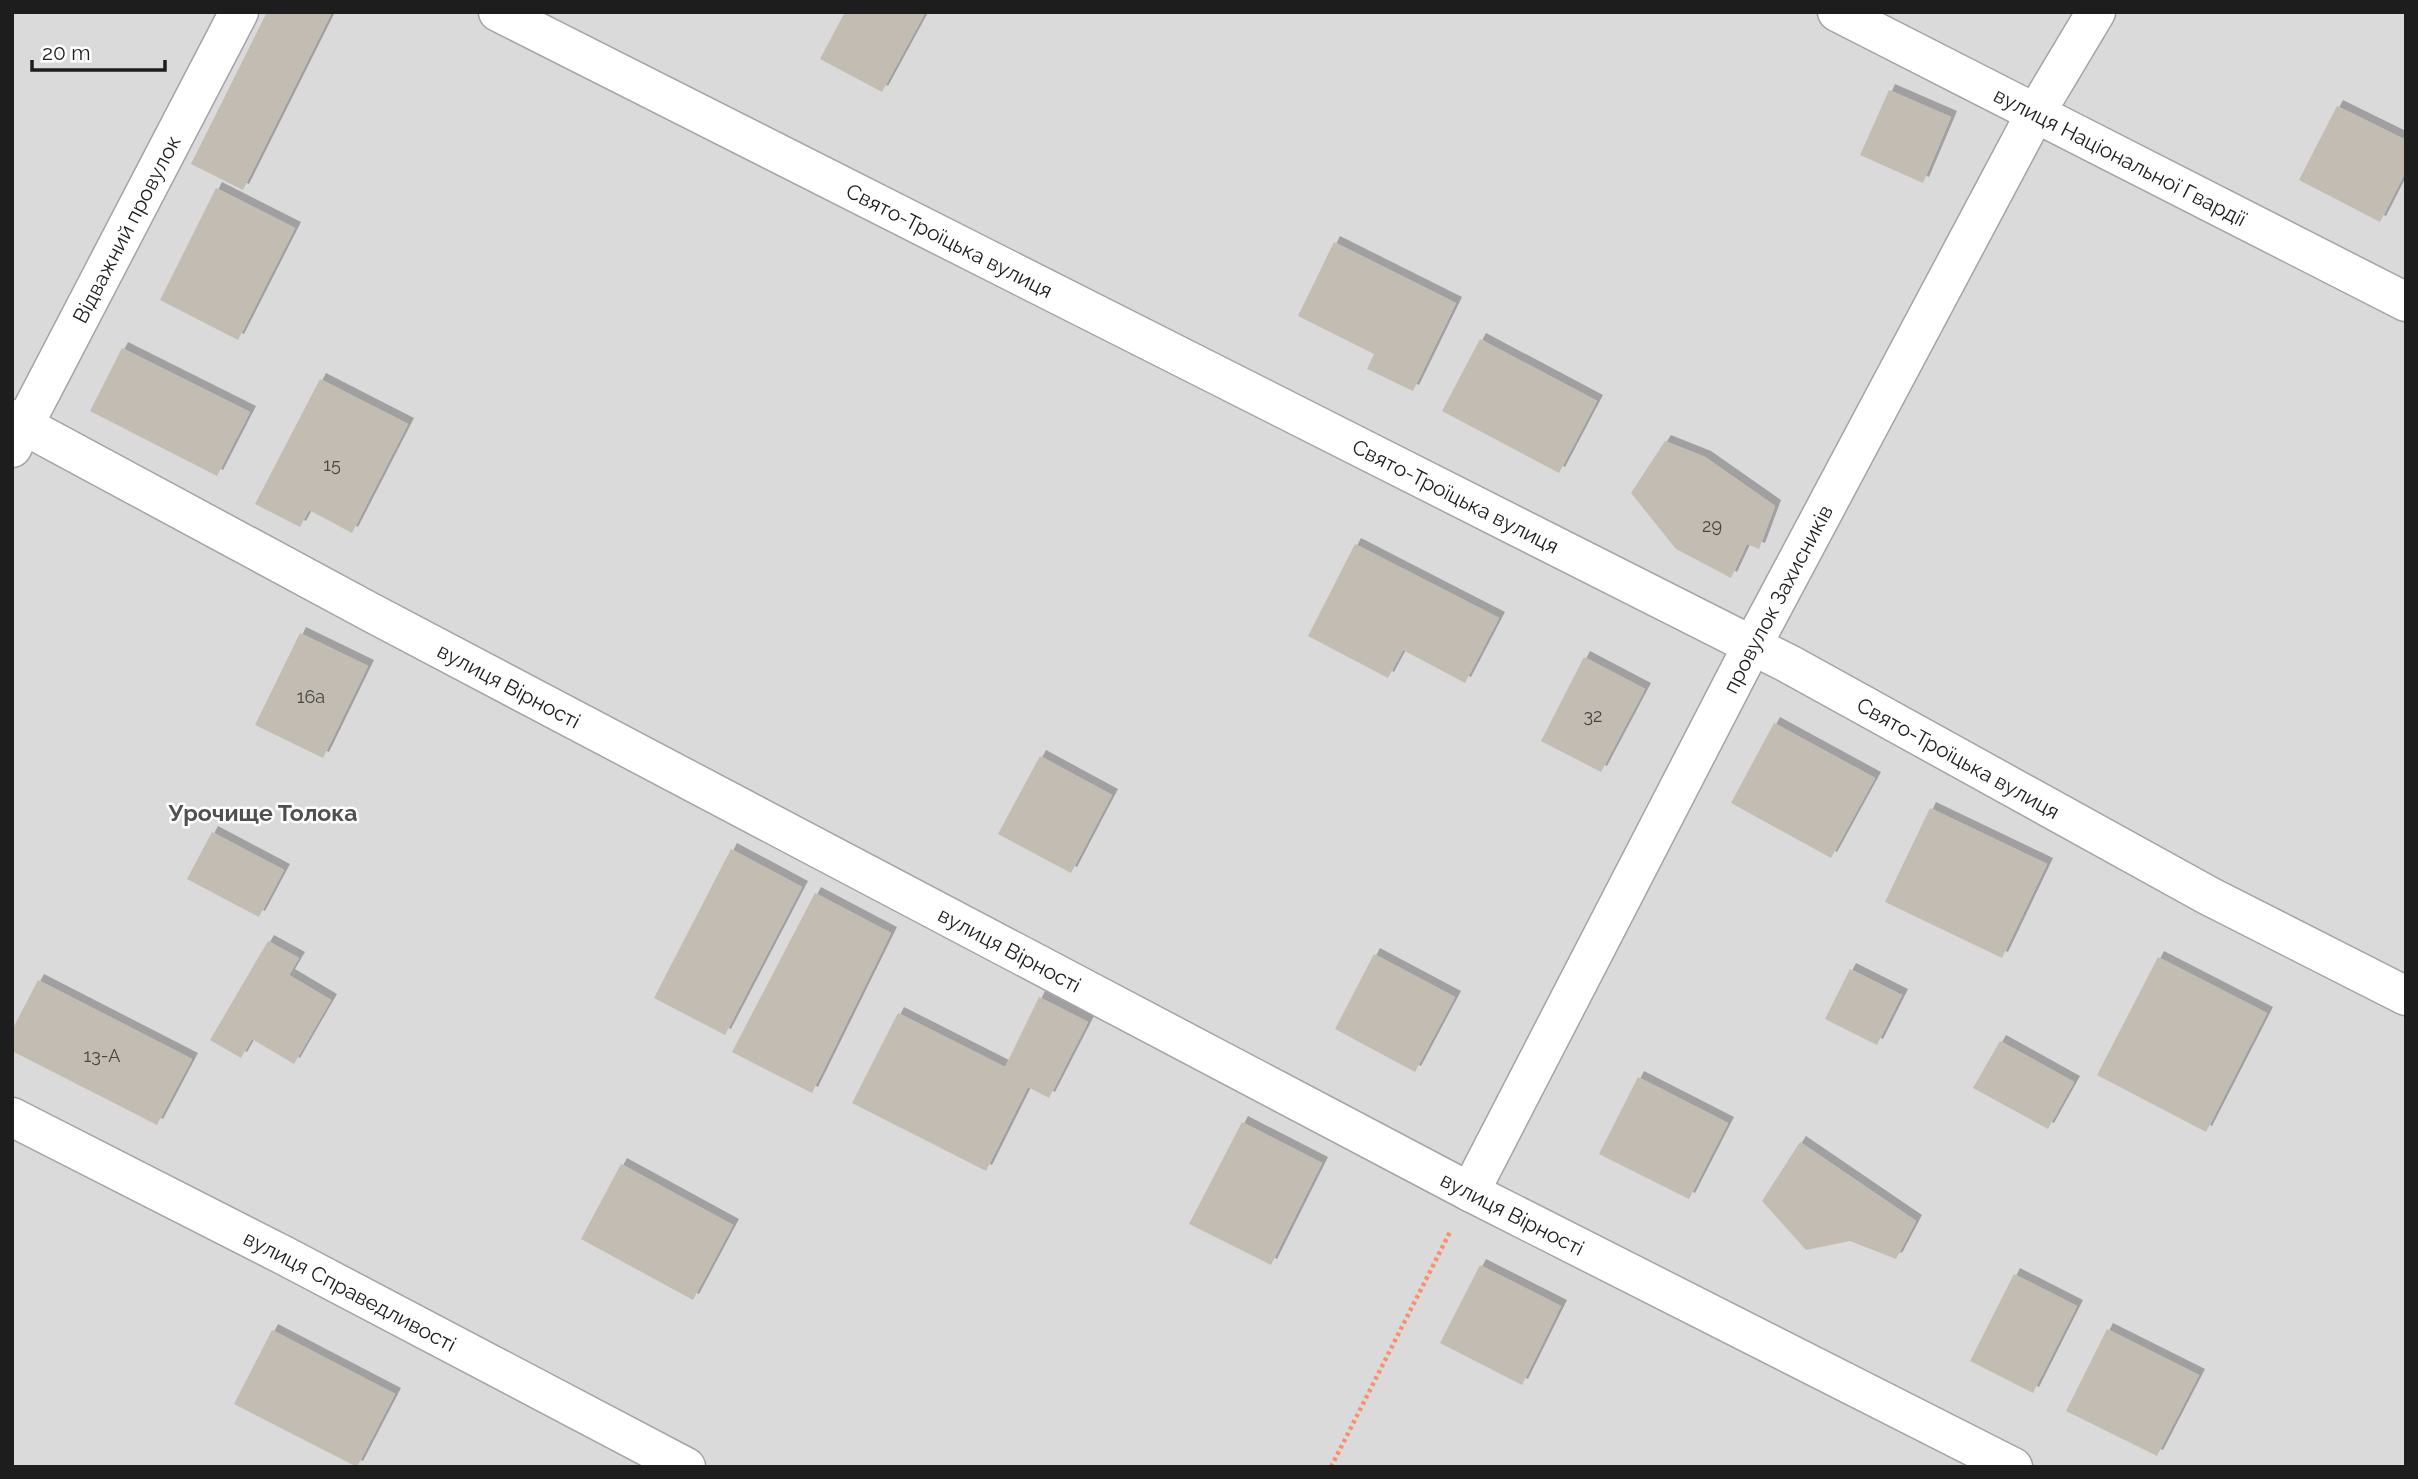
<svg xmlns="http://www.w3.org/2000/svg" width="2418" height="1479" font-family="Raleway,sans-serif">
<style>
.residential{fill:#dbdada}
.building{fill:#c3bcb2;filter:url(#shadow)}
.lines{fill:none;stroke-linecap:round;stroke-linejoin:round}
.street-casing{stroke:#a4a4a4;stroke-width:41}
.path{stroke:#fb8f68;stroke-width:4.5;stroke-dasharray:3.5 3.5;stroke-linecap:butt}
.street{stroke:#fff;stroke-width:38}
.labels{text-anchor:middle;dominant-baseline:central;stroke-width:5;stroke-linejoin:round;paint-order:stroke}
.number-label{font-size:18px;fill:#464542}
.street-label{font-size:21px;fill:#1d1d1d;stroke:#fff}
.neighbourhood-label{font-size:23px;font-weight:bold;fill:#505050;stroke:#fff}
</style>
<defs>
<filter id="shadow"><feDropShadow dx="6" dy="-6" stdDeviation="0" flood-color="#0004"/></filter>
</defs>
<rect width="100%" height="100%" fill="#efede3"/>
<path class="residential" d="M12,12H2406V1467H12Z"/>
<path class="building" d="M267,12H332L243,190L191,164Z
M845,12L925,13L882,92L820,59Z
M1889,90L1951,117L1923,183L1860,155Z
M2337,106L2406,140V171L2380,222L2299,180Z
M216,188L295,228L238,340L160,300Z
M1334,242L1456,303L1413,391L1367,369L1374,354L1298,316Z
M1480,339L1597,401L1559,473L1442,411Z
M122,348L250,412L217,476L90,411Z
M320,379L408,424L352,533L309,510L300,527L255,504Z
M1665,441L1705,457L1775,506L1759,549L1747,544L1731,578L1676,549L1631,493Z
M1355,544L1499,618L1465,683L1403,650L1388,678L1308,636Z
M300,633L368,666L323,758L255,725Z
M1584,657L1645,689L1601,772L1541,741Z
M1774,723L1875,778L1831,858L1731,803Z
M1040,756L1112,795L1071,873L998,834Z
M1930,808L2047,864L2002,958L1885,902Z
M212,832L284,870L259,917L187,879Z
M731,849L802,887L725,1035L654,998Z
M815,893L891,933L812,1093L732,1052Z
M268,941L299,958L289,975L331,1000L294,1064L252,1039L241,1058L210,1040Z
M1374,954L1455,997L1415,1072L1335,1029Z
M2158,957L2267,1013L2206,1132L2097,1075Z
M1850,969L1902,995L1877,1045L1825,1019Z
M38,980L192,1059L157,1125L12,1051V1030Z
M1039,997L1088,1022L1049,1098L1028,1087L986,1171L852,1103L898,1013L1005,1067Z
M2000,1041L2074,1082L2048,1129L1973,1088Z
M1638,1077L1728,1123L1689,1199L1599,1154Z
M1242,1122L1322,1163L1271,1265L1189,1224Z
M1800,1142L1916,1221L1896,1259L1850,1241L1806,1250L1762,1201Z
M621,1164L733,1225L693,1300L581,1239Z
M1480,1265L1561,1306L1522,1385L1440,1343Z
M2014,1274L2077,1306L2033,1393L1970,1361Z
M2107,1329L2199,1375L2157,1456L2066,1411Z
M272,1330L395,1394L357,1467L234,1404Z"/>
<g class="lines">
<defs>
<g id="street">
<path id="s1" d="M498,12L1789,664L2209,896L2406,996"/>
<path id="s2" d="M1837,12L2406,302"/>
<path id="s3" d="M12,419L372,613L1470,1192L2013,1467"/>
<path id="s4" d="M12,448L239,12"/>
<path id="s5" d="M12,1117L285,1256L686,1467"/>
<path id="s6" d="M1470,1192L1752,646L2035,114L2096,12"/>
</g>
</defs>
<use href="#street" class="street-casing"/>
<path class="path" d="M1331,1467L1451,1230"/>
<use href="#street" class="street"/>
</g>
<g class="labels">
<g class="number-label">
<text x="332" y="464">15</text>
<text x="1712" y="525">29</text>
<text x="311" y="696">16а</text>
<text x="1593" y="715">32</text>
<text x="102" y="1055">13-А</text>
</g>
<g class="street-label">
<text stroke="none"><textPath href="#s2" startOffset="318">вулиця Національної Гвардії</textPath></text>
<text stroke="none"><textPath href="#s4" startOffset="247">Відважний провулок</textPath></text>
<text stroke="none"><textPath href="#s1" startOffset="506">Свято-Троїцька вулиця</textPath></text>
<text stroke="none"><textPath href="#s1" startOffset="1073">Свято-Троїцька вулиця</textPath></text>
<text stroke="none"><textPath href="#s6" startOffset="668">провулок Захисників</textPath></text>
<text stroke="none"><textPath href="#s3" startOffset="564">вулиця Вірності</textPath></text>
<text stroke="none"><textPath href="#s1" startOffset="1640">Свято-Троїцька вулиця</textPath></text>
<text stroke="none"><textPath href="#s3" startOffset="1130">вулиця Вірності</textPath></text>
<text stroke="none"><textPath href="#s3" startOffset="1698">вулиця Вірності</textPath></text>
<text stroke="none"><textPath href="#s5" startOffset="380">вулиця Справедливості</textPath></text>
</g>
<g class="neighbourhood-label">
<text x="263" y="812">Урочище Толока</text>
</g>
</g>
<rect width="2418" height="1479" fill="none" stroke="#1d1d1d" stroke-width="28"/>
<path d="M32 60v10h133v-10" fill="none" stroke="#1d1d1d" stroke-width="3.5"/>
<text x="42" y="60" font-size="21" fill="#1d1d1d" stroke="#ffffff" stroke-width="5" paint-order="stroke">20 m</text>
</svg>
